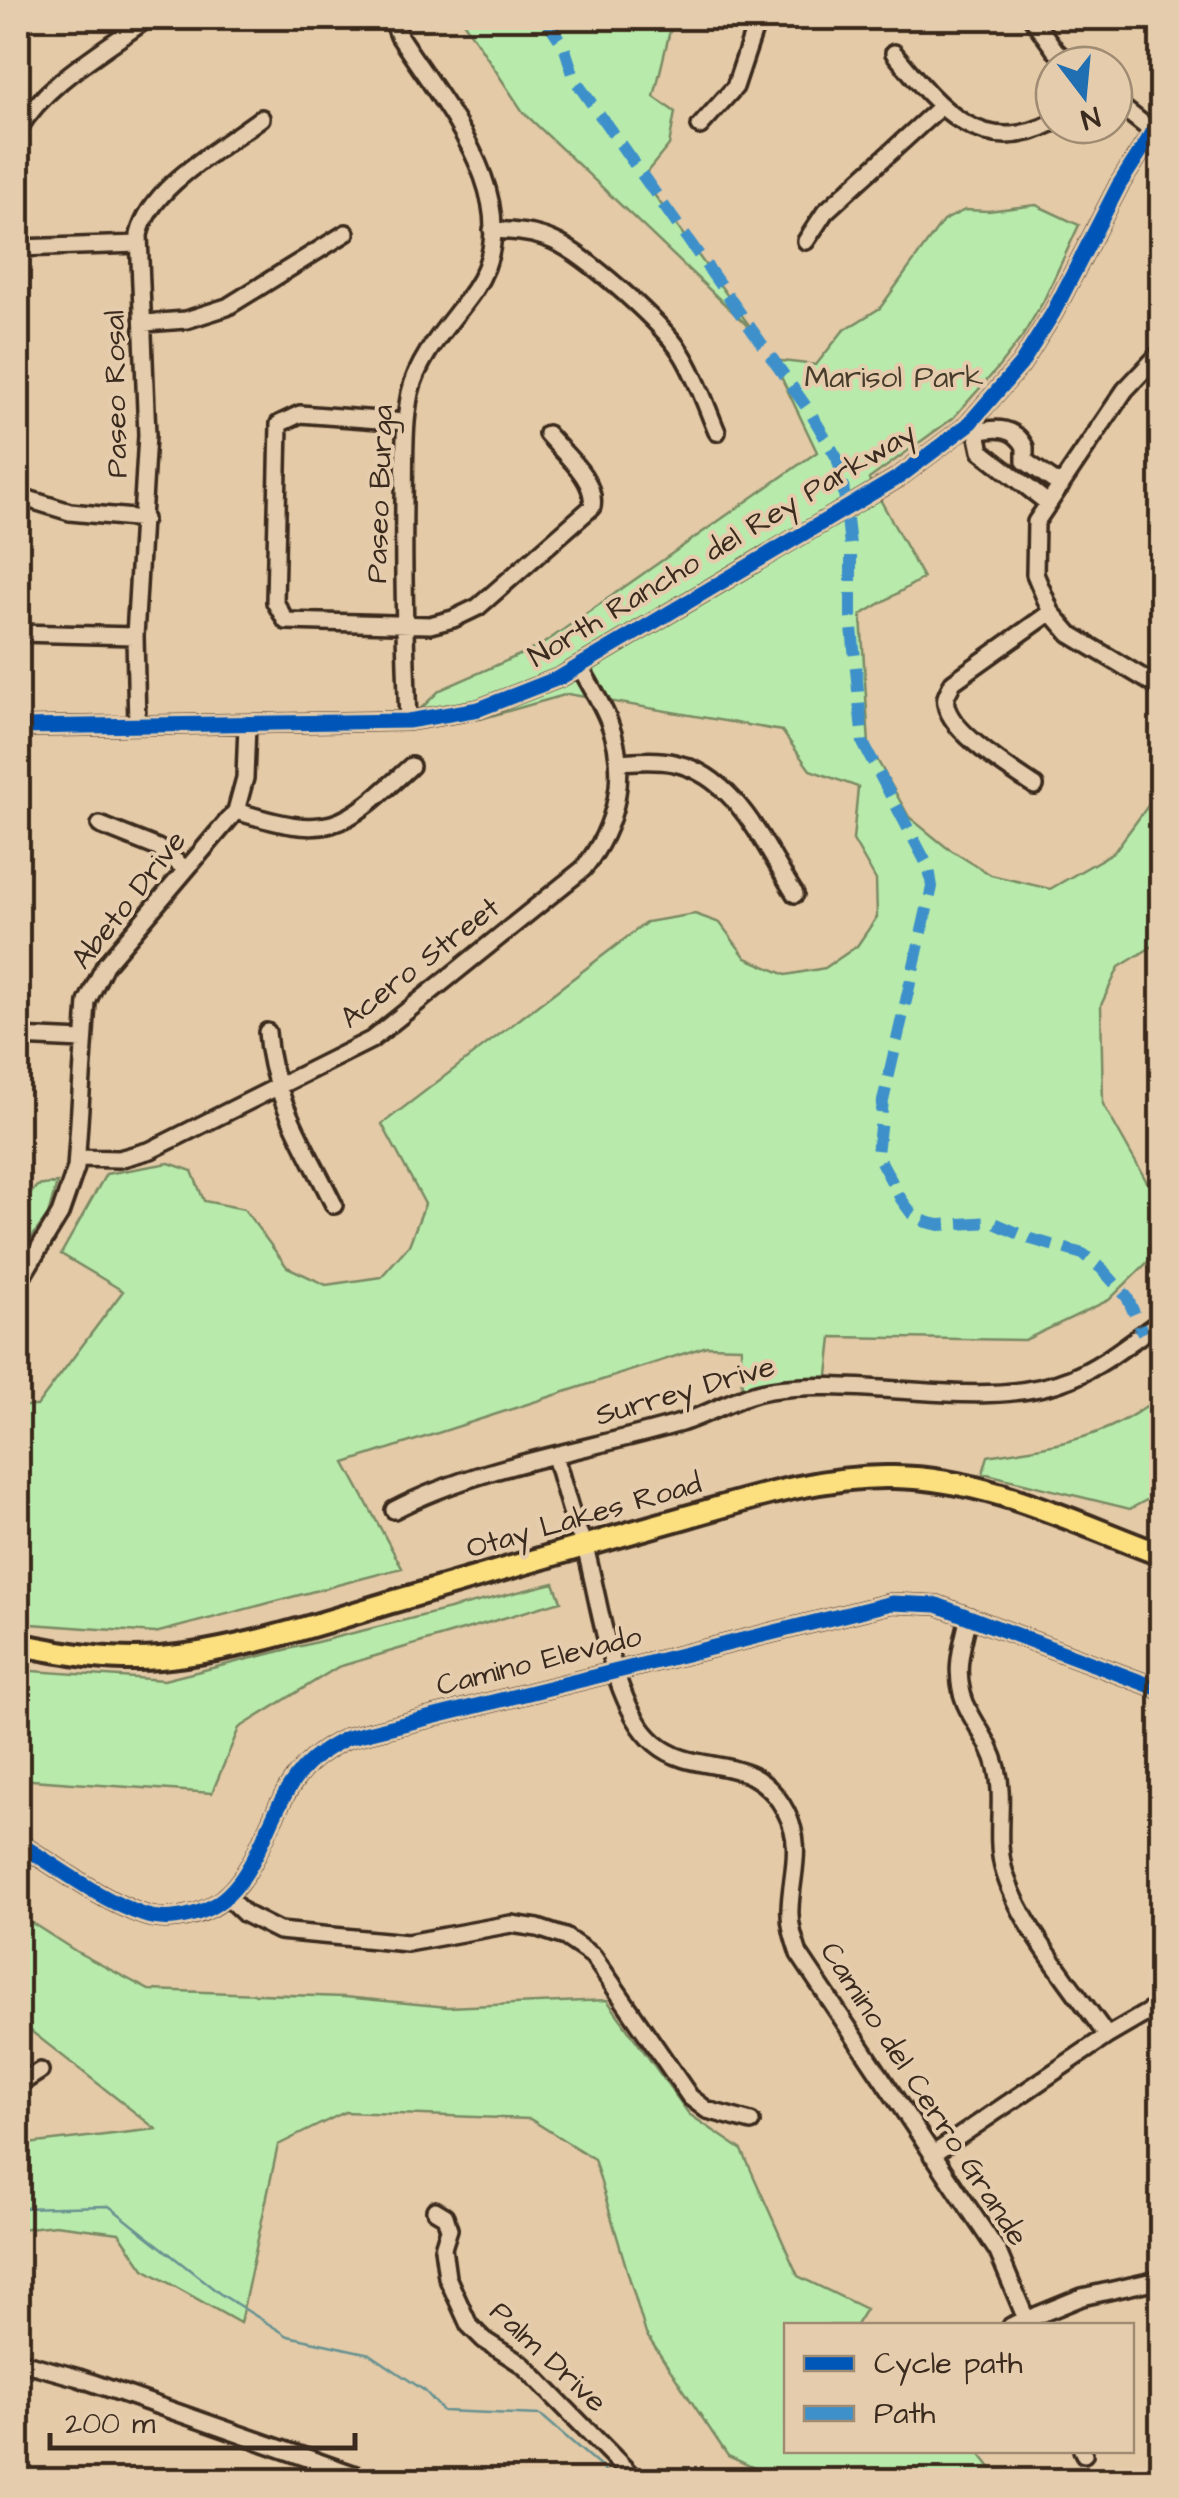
<svg xmlns="http://www.w3.org/2000/svg" width="1179" height="2498" font-family="'Architects Daughter',sans-serif">
<style>
.green{fill:#b8ebab;stroke:#7a8a64;stroke-width:2.5}
.lines{fill:none;stroke-linecap:round;stroke-linejoin:round}
.stream{stroke:#679291;stroke-width:2.5}
.minor-casing{stroke:#3b2a1e;stroke-width:22}
.major-casing{stroke:#3b2a1e;stroke-width:28}
.minor{stroke:#e4ccac;stroke-width:15}
.major{stroke:#fce080;stroke-width:20}
.quiet{stroke:#3e90ca;stroke-width:12;stroke-dasharray:25 12;stroke-linecap:butt}
.cycleway-casing{stroke:#e4ccac;stroke-width:21}
.cycleway{stroke:#0057b8;stroke-width:15}
.labels{text-anchor:middle;dominant-baseline:central;stroke-width:8;stroke-linejoin:round;paint-order:stroke}
.park-label{font-size:30px;fill:#483d2c;stroke:#e4ccac}
.street-label{font-size:30px;fill:#3b2a1e;stroke:#e4ccac}
</style>
<rect width="100%" height="100%" fill="#e4caa7"/>
<filter id="ink" filterUnits="userSpaceOnUse"><feTurbulence type="fractalNoise" baseFrequency=".01" numOctaves="2"/><feDisplacementMap in="SourceGraphic" scale="20" xChannelSelector="R" yChannelSelector="G"/><feConvolveMatrix kernelMatrix="1 2 1 2 8 2 1 2 1" color-interpolation-filters="sRGB"/></filter>
<g filter="url(#ink)">
<path class="green" d="M461,18H673L654,97L675,112L669,145L642,178L754,332L523,112Z
M1036,205L1079,225L1043,302L1022,337L997,369L953,418L869,479L923,578L861,615L869,745L909,817L946,847L991,875L1050,889L1114,852L1161,788V941L1119,967L1101,1005L1103,1104L1161,1207V1249L1109,1300L1025,1340L832,1337L827,1386L742,1398L741,1347L707,1346L345,1463L402,1568L155,1633L18,1623V1406H37L123,1291L61,1254L106,1174L169,1163L192,1171L204,1201L244,1209L287,1267L326,1285L381,1277L409,1245L425,1204L382,1124L647,922L695,914L720,923L746,958L786,975L825,968L857,946L877,917L876,880L853,840L858,787L810,770L782,731L568,694L480,719L408,721L440,690L540,646L817,452L773,360L816,365L843,331L880,308L943,221L965,210L988,211Z
M57,1183L48,1215L18,1256V1209L37,1186Z
M1161,1394V1492L1130,1509L983,1473L988,1456C1053,1445 1110,1440 1161,1394Z
M554,1583L561,1601L338,1667L239,1728L212,1793L18,1779V1670L164,1680Z
M18,1914L77,1952L149,1990L344,1997L448,2007L607,2000L689,2114L742,2150L798,2276L866,2309L856,2325L786,2326V2450L978,2451L993,2470L974,2480H780L728,2456L646,2334L594,2159L530,2119L345,2112L278,2145L240,2323L144,2269L119,2233L55,2225L18,2229V2145L156,2129L18,2021Z
M18,2467L90,2480H18Z"/>
<g class="lines">
<path class="stream" d="M18,2208L109,2206L219,2293L288,2336L370,2354L425,2391L443,2411L541,2415L603,2469L610,2480"/>
<defs>
<path id="minor" d="M392,18L399,36C444,106 532,205 474,290C452,322 419,354 410,393C403,428 405,464 404,500C403,573 405,647 408,721
M1032,18L1055,50L1071,65
M894,53C937,105 979,161 1054,122
M1114,101L1152,131
M700,126L735,87L758,18
M18,130C46,82 104,51 148,18
M492,230C513,231 535,232 554,241C587,256 662,323 682,354C697,378 706,406 717,432
M806,241L825,212L940,107
M18,248L139,244
M145,323L186,320L227,307L346,233
M1162,351L1125,390L1036,522L1035,574L1051,612L1070,634L1162,689
M405,422L300,414L279,424L275,602L286,621L430,625L453,619L478,607L592,507C597,480 564,454 547,434
M968,425L977,432L981,451L1049,504
M977,432C997,427 1015,427 1025,447V461L1061,486
M18,496L70,512L144,519
M18,633L135,636
M137,725L135,636L147,435L139,235C150,186 222,148 261,118
M18,727L408,721L479,709L561,677L899,477L968,425L1021,364L1053,313L1119,185L1162,118
M619,762C637,761 656,759 674,763C736,776 764,846 795,894
M1035,786C1014,772 940,727 946,697C946,695 953,683 953,682L1051,612
M236,811C331,840 340,831 411,766
M100,825L158,848L186,869
M267,1032C271,1095 307,1149 334,1205
M18,1037L83,1040
M77,1158L119,1159L151,1150L371,1040L583,869C617,827 629,773 609,722C602,703 589,684 580,666
M18,1283L60,1214L76,1168L87,1002L105,965L236,811L245,778L247,725
M555,1457C562,1478 567,1502 575,1523C578,1533 584,1541 586,1551C601,1607 612,1706 655,1743C698,1780 752,1747 786,1812C804,1846 791,1874 790,1909C789,1924 794,1939 799,1954L998,2252L1029,2326
M394,1510C481,1465 584,1451 677,1424C709,1415 738,1395 770,1390C864,1375 985,1414 1072,1378C1107,1363 1131,1341 1162,1320
M969,1617C960,1651 952,1681 970,1713C980,1732 992,1747 997,1768C1005,1801 995,1834 1003,1867C1017,1922 1074,1988 1107,2036
M18,1843C58,1867 100,1900 144,1915C159,1920 175,1919 190,1915C256,1900 261,1821 298,1775C311,1758 328,1747 347,1738L892,1603L937,1605L1162,1690
M227,1897L245,1914L279,1931L407,1943L511,1924L538,1928L565,1937L593,1956L690,2097L707,2110L751,2122
M18,2085L40,2071
M932,2155L1107,2036L1162,2004
M435,2210L445,2216L449,2229L443,2248L447,2277L469,2325L484,2340L523,2365L636,2480
M1011,2326L1082,2297L1162,2279
M18,2361L79,2378L370,2480
M1082,2450L1084,2454"/>
<path id="major" d="M18,1644C65,1654 112,1662 160,1658C237,1651 315,1625 388,1603C485,1575 582,1546 679,1519C749,1499 822,1475 894,1477C988,1478 1075,1523 1162,1555"/>
</defs>
<use href="#minor" class="minor-casing"/>
<use href="#major" class="major-casing"/>
<use href="#minor" class="minor"/>
<use href="#major" class="major"/>
<path class="quiet" d="M545,18L564,46L575,80L810,412L837,458L842,475L851,554V617L863,743L929,868L932,887L883,1101L877,1154L901,1199L912,1214L926,1222L939,1225L992,1222L1031,1239L1083,1254L1101,1268L1127,1297L1143,1333"/>
<defs>
<path id="cycleway" d="M18,727L408,721L479,709L561,677L899,477L968,425L1021,364L1053,313L1119,185L1162,118
M18,1843C58,1867 100,1900 144,1915C159,1920 175,1919 190,1915C256,1900 261,1821 298,1775C311,1758 328,1747 347,1738L892,1603L937,1605L1162,1690"/>
</defs>
<use href="#cycleway" class="cycleway-casing"/>
<use href="#cycleway" class="cycleway"/>
</g>
</g>
<g class="labels">
<g class="park-label">
<text x="894" y="378">Marisol Park</text>
</g>
<g class="street-label">
<text transform="translate(116 394) rotate(-91)">Paseo Rosal</text>
<text transform="translate(380 494) rotate(-88)">Paseo Burga</text>
<text transform="translate(722 545) rotate(-31)">North Rancho del Rey Parkway</text>
<text transform="translate(129 900) rotate(-52)">Abeto Drive</text>
<text transform="translate(420 963) rotate(-38)">Acero Street</text>
<text transform="translate(685 1391) rotate(-16)">Surrey Drive</text>
<text transform="translate(584 1516) rotate(-16)">Otay Lakes Road</text>
<text transform="translate(539 1661) rotate(-14)">Camino Elevado</text>
<text transform="translate(924 2094) rotate(57)">Camino del Cerro Grande</text>
<text transform="translate(548 2357) rotate(43)">Palm Drive</text>
</g>
</g>
<rect width="1179" height="2498" fill="none" stroke="#e4ccac" stroke-width="60"/>
<rect x="30" y="30" width="1119" height="2438" fill="none" stroke="#3b2a1e" stroke-width="4" filter="url(#ink)"/>
<rect x="784" y="2323" width="350" height="130" fill="#e4ccac" stroke="#a08b73" stroke-width="2.5"/>
<rect x="804" y="2356" width="50" height="15" fill="#0057b8" stroke="#a08b73" stroke-width="2.5"/>
<text x="874" y="2373" font-size="30" fill="#3b2a1e">Cycle path</text>
<rect x="804" y="2406" width="50" height="15" fill="#3e90ca" stroke="#a08b73" stroke-width="2.5"/>
<text x="874" y="2423" font-size="30" fill="#3b2a1e">Path</text>
<g transform="translate(1084 95) rotate(164)"><circle r="48" fill="#e4ccac" stroke="#a08b73" stroke-width="2.5"/>
<path d="M0-8L18 38L0 25L-18 38Z" fill="#1f6fb2"/>
<text y="-15" font-size="28" font-weight="bold" text-anchor="middle" fill="#3b2a1e">N</text>
</g>
<path d="M50 2433v15h305v-15" fill="none" stroke="#3b2a1e" stroke-width="5"/>
<text x="65" y="2433" font-size="30" fill="#3b2a1e" stroke="#e4ccac" stroke-width="8" paint-order="stroke">200 m</text>
</svg>
